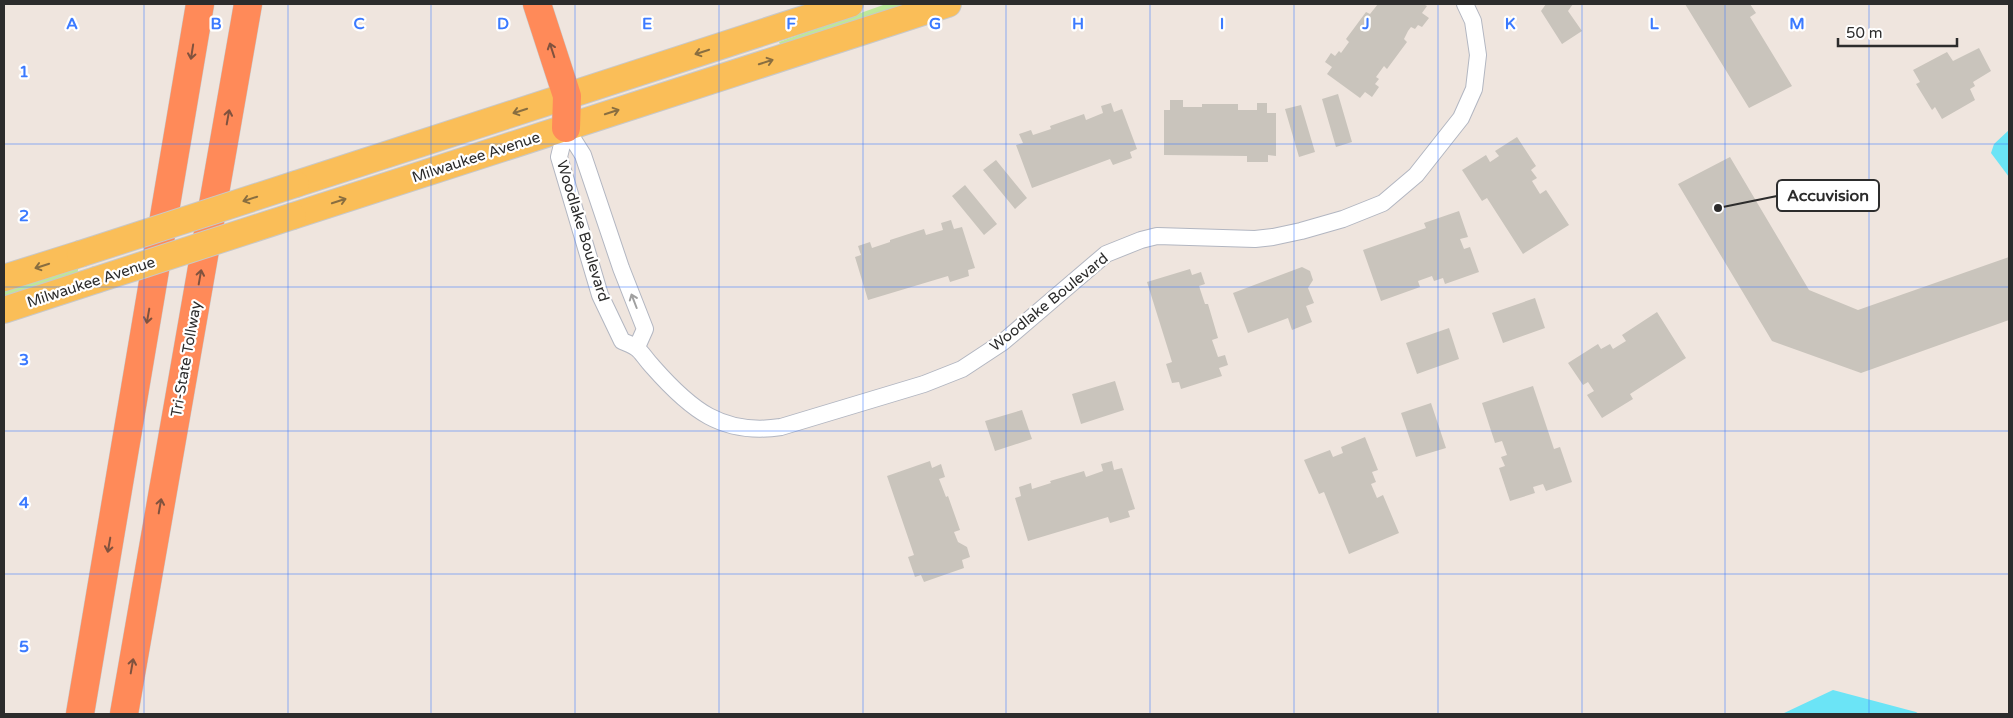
<svg xmlns="http://www.w3.org/2000/svg" width="2013" height="718" font-family="'Varela Round',sans-serif">
<style>
.green{fill:#bee898}
.water{fill:#6be4f6}
.building{fill:#c9c4bc}
.lines{fill:none;stroke-linecap:round;stroke-linejoin:round}
.street-casing{stroke:#b2b6c1;stroke-width:18}
.primary-casing{stroke:#c8c8c8;stroke-width:28}
.highway-casing{stroke:#c8c8c8;stroke-width:29}
.street{stroke:#fff;stroke-width:16}
.primary{stroke:#fabe58;stroke-width:26}
.highway{stroke:#ff8a59;stroke-width:28}
.primary-bridge-casing{stroke:#c8c8c8;stroke-width:28;stroke-linecap:butt}
.primary-bridge{stroke:#fabe58;stroke-width:26}
.oneway{stroke:#80523e}
.oneway2{stroke:#896e40}
.oneway3{stroke:#a0a0a0}
.grid{fill:none;stroke:#3b7aff;stroke-width:1;stroke-opacity:0.55}
.labels{text-anchor:middle;dominant-baseline:central;stroke-width:4.5;stroke-linejoin:round;paint-order:stroke}
.street-label{font-size:15px;fill:#2c2c2c;stroke:#fff}
.grid-label{font-size:16px;text-anchor:middle;font-weight:bold;fill:#3b7aff;stroke:#fff;stroke-width:4.5;stroke-linejoin:round;paint-order:stroke}
.leader{fill:none;stroke:#2c2c2c;stroke-width:2}
.callout-dot{fill:#2c2c2c;stroke:#fff;stroke-width:2}
.callout{fill:#fff;stroke:#2c2c2c;stroke-width:2}
.callout-label{font-size:16px;text-anchor:middle;font-weight:bold;fill:#2c2c2c}
</style>
<rect width="100%" height="100%" fill="#efe5de"/>
<path class="green" d="M886,4H913L781,47L779,42Z
M79,265L77,275L4,298V289Z"/>
<path class="water" d="M2009,130V177L1991,153L1994,144Z
M1833,690L1916,712L1919,714H1782Z"/>
<path class="building" d="M1378,4H1423L1427,6L1422,13L1429,18L1422,27L1418,25L1415,29L1411,27L1408,31L1404,39L1407,42L1387,69L1384,66L1376,77L1379,79L1375,84L1379,87L1372,97L1365,92L1360,98L1327,74L1332,67L1325,62L1331,53L1335,56L1339,51L1341,53L1349,42L1346,39L1366,12L1370,14Z
M1546,4H1573L1568,11L1582,31L1562,44L1541,11Z
M1685,4H1750L1756,13L1750,17L1792,86L1749,108Z
M1979,48L1991,71L1973,82L1975,86L1970,89L1975,100L1942,119L1935,107L1932,110L1916,84L1920,82L1913,70L1947,52L1953,61Z
M1338,94L1352,142L1336,147L1322,99Z
M1170,100H1183V107H1202V104H1238V110H1257V103H1267V113H1276V156L1268,155V162H1247V156L1164,155V110H1170Z
M1111,103L1114,112L1122,109L1137,149L1130,152L1132,158L1113,165L1110,159L1032,188L1016,145L1023,143L1019,134L1031,130L1033,135L1051,129L1050,126L1084,114L1086,120L1103,113L1101,106Z
M1301,105L1315,152L1299,157L1285,109Z
M1517,137L1536,166L1531,170L1537,178L1532,181L1540,194L1546,190L1569,225L1523,254L1487,198L1482,201L1462,170L1486,155L1490,162L1499,156L1495,151Z
M1730,157L1809,290L1858,310L2009,257V320L1861,373L1772,341L1678,184Z
M996,160L1027,198L1015,209L983,170Z
M965,185L997,224L984,235L952,196Z
M1459,211L1468,237L1460,239L1464,249L1470,247L1479,272L1445,284L1443,278L1434,281L1432,276L1418,281L1420,287L1381,301L1363,250L1426,228L1424,223Z
M951,220L954,229L962,227L975,268L968,270L969,276L950,282L948,276L868,300L855,257L861,255L858,246L870,242L872,248L890,242V240L924,229L926,235L943,230L941,223Z
M1302,267L1310,271L1313,280L1308,288L1314,303L1306,306L1312,322L1292,330L1288,318L1248,333L1233,293Z
M1190,269L1192,275L1201,272L1205,284L1199,286L1205,304H1208L1218,338L1212,340L1218,357L1225,355L1228,365L1219,368L1222,376L1181,389L1179,382L1172,383L1166,364L1172,362L1147,282Z
M1535,298L1545,328L1503,343L1492,313Z
M1657,312L1686,358L1630,394L1633,399L1602,418L1587,395L1594,391L1588,382L1583,385L1568,363L1598,344L1601,349L1610,344L1613,349L1626,341L1622,335Z
M1449,328L1459,359L1417,374L1406,343Z
M1115,381L1124,410L1081,424L1072,394Z
M1533,386L1554,449L1560,447L1572,482L1546,491L1543,484L1533,487L1535,493L1510,501L1499,468L1505,466L1501,457L1507,455L1502,441L1495,443L1482,403Z
M1431,403L1446,448L1416,457L1401,413Z
M1022,410L1032,439L995,451L985,421Z
M1365,437L1378,470L1372,472L1376,482L1371,484L1377,498L1383,495L1399,533L1349,554L1324,492L1319,494L1304,460L1330,450L1333,457L1343,453L1341,447Z
M930,461L932,468L941,464L945,477L939,479L946,497L948,496L960,530L954,532L958,542L967,547L970,557L962,560L964,568L924,582L921,575L915,577L908,557L914,555L887,476Z
M1112,461L1114,470L1122,468L1135,509L1128,511L1130,517L1110,523L1108,517L1028,541L1015,498L1021,496L1019,487L1031,483L1032,489L1051,483L1050,481L1084,471L1086,477L1103,471L1101,464Z"/>
<g class="lines">
<defs>
<path id="street" d="M566,128L559,157L600,295L622,341C643,349 639,352 653,367C690,409 722,436 781,427L924,384L962,369L1003,342L1106,254L1141,240L1157,236L1255,239L1273,237L1301,231L1343,219L1383,203L1416,175L1461,118L1474,89L1478,55L1473,21L1465,4
M566,128L583,155L621,268L645,329L637,347"/>
<path id="primary" d="M296,184L850,4
M293,216L948,4
M4,278L80,254
M4,310L96,280"/>
<path id="highway" d="M537,4L567,96L566,128
M80,714L200,4
M124,714L248,4"/>
</defs>
<use href="#street" class="street-casing"/>
<use href="#primary" class="primary-casing"/>
<use href="#highway" class="highway-casing"/>
<use href="#street" class="street"/>
<use href="#primary" class="primary"/>
<use href="#highway" class="highway"/>
<defs>
<path id="primary-bridge" d="M80,254L296,184
M96,280L293,216"/>
</defs>
<use href="#primary-bridge" class="primary-bridge-casing"/>
<use href="#primary-bridge" class="primary-bridge"/>
</g>
<defs><path id="oneway-shaft" d="M-6 0H5M1.5-3L5.5 0L1.5 3" fill="none" stroke-width="1.6" stroke-linecap="round" stroke-linejoin="round" transform="scale(1.25)"/></defs>
<g class="oneway">
<use href="#oneway-shaft" transform="translate(552 50) rotate(-108)"/>
<use href="#oneway-shaft" transform="translate(192 52) rotate(99)"/>
<use href="#oneway-shaft" transform="translate(228 117) rotate(-80)"/>
<use href="#oneway-shaft" transform="translate(200 277) rotate(-80)"/>
<use href="#oneway-shaft" transform="translate(148 316) rotate(100)"/>
<use href="#oneway-shaft" transform="translate(160 506) rotate(-80)"/>
<use href="#oneway-shaft" transform="translate(109 545) rotate(100)"/>
<use href="#oneway-shaft" transform="translate(132 666) rotate(-80)"/>
</g>
<g class="oneway2">
<use href="#oneway-shaft" transform="translate(702 52) rotate(162)"/>
<use href="#oneway-shaft" transform="translate(766 62) rotate(-18)"/>
<use href="#oneway-shaft" transform="translate(520 111) rotate(162)"/>
<use href="#oneway-shaft" transform="translate(612 112) rotate(-18)"/>
<use href="#oneway-shaft" transform="translate(250 199) rotate(162)"/>
<use href="#oneway-shaft" transform="translate(339 201) rotate(-18)"/>
<use href="#oneway-shaft" transform="translate(42 266) rotate(162)"/>
</g>
<use class="oneway3" href="#oneway-shaft" transform="translate(634 301) rotate(-111)"/>
<path class="grid" d="M144,4V714M288,4V714M431,4V714M575,4V714M719,4V714M863,4V714M1006,4V714M1150,4V714M1294,4V714M1438,4V714M1582,4V714M1725,4V714M1869,4V714M4,144H2009M4,287H2009M4,431H2009M4,574H2009"/>
<g class="labels">
<g class="street-label">
<text transform="translate(476 157) rotate(-18)">Milwaukee Avenue</text>
<text transform="translate(583 231) rotate(73)">Woodlake Boulevard</text>
<text transform="translate(91 282) rotate(-18)">Milwaukee Avenue</text>
<text transform="translate(1049 302) rotate(-39)">Woodlake Boulevard</text>
<text transform="translate(186 359) rotate(-80)">Tri-State Tollway</text>
</g>
</g>
<g class="grid-label">
<text x="72" y="29">A</text>
<text x="216" y="29">B</text>
<text x="359" y="29">C</text>
<text x="503" y="29">D</text>
<text x="647" y="29">E</text>
<text x="791" y="29">F</text>
<text x="935" y="29">G</text>
<text x="1078" y="29">H</text>
<text x="1222" y="29">I</text>
<text x="1366" y="29">J</text>
<text x="1510" y="29">K</text>
<text x="1654" y="29">L</text>
<text x="1797" y="29">M</text>
<text x="24" y="77">1</text>
<text x="24" y="221">2</text>
<text x="24" y="365">3</text>
<text x="24" y="508">4</text>
<text x="24" y="652">5</text>
</g>
<path class="leader" d="M1718 208L1777 196"/>
<circle class="callout-dot" cx="1718" cy="208" r="5"/>
<rect class="callout" x="1777" y="180" width="102" height="31" rx="5"/>
<g class="callout-label">
<text x="1828" y="201">Accuvision</text>
</g>
<rect width="2013" height="718" fill="none" stroke="#2c2c2c" stroke-width="10"/>
<path d="M1838 38v8h119v-8" fill="none" stroke="#2c2c2c" stroke-width="2.5"/>
<text x="1846" y="38" font-size="15" fill="#2c2c2c" stroke="#ffffff" stroke-width="4" paint-order="stroke">50 m</text>
</svg>
